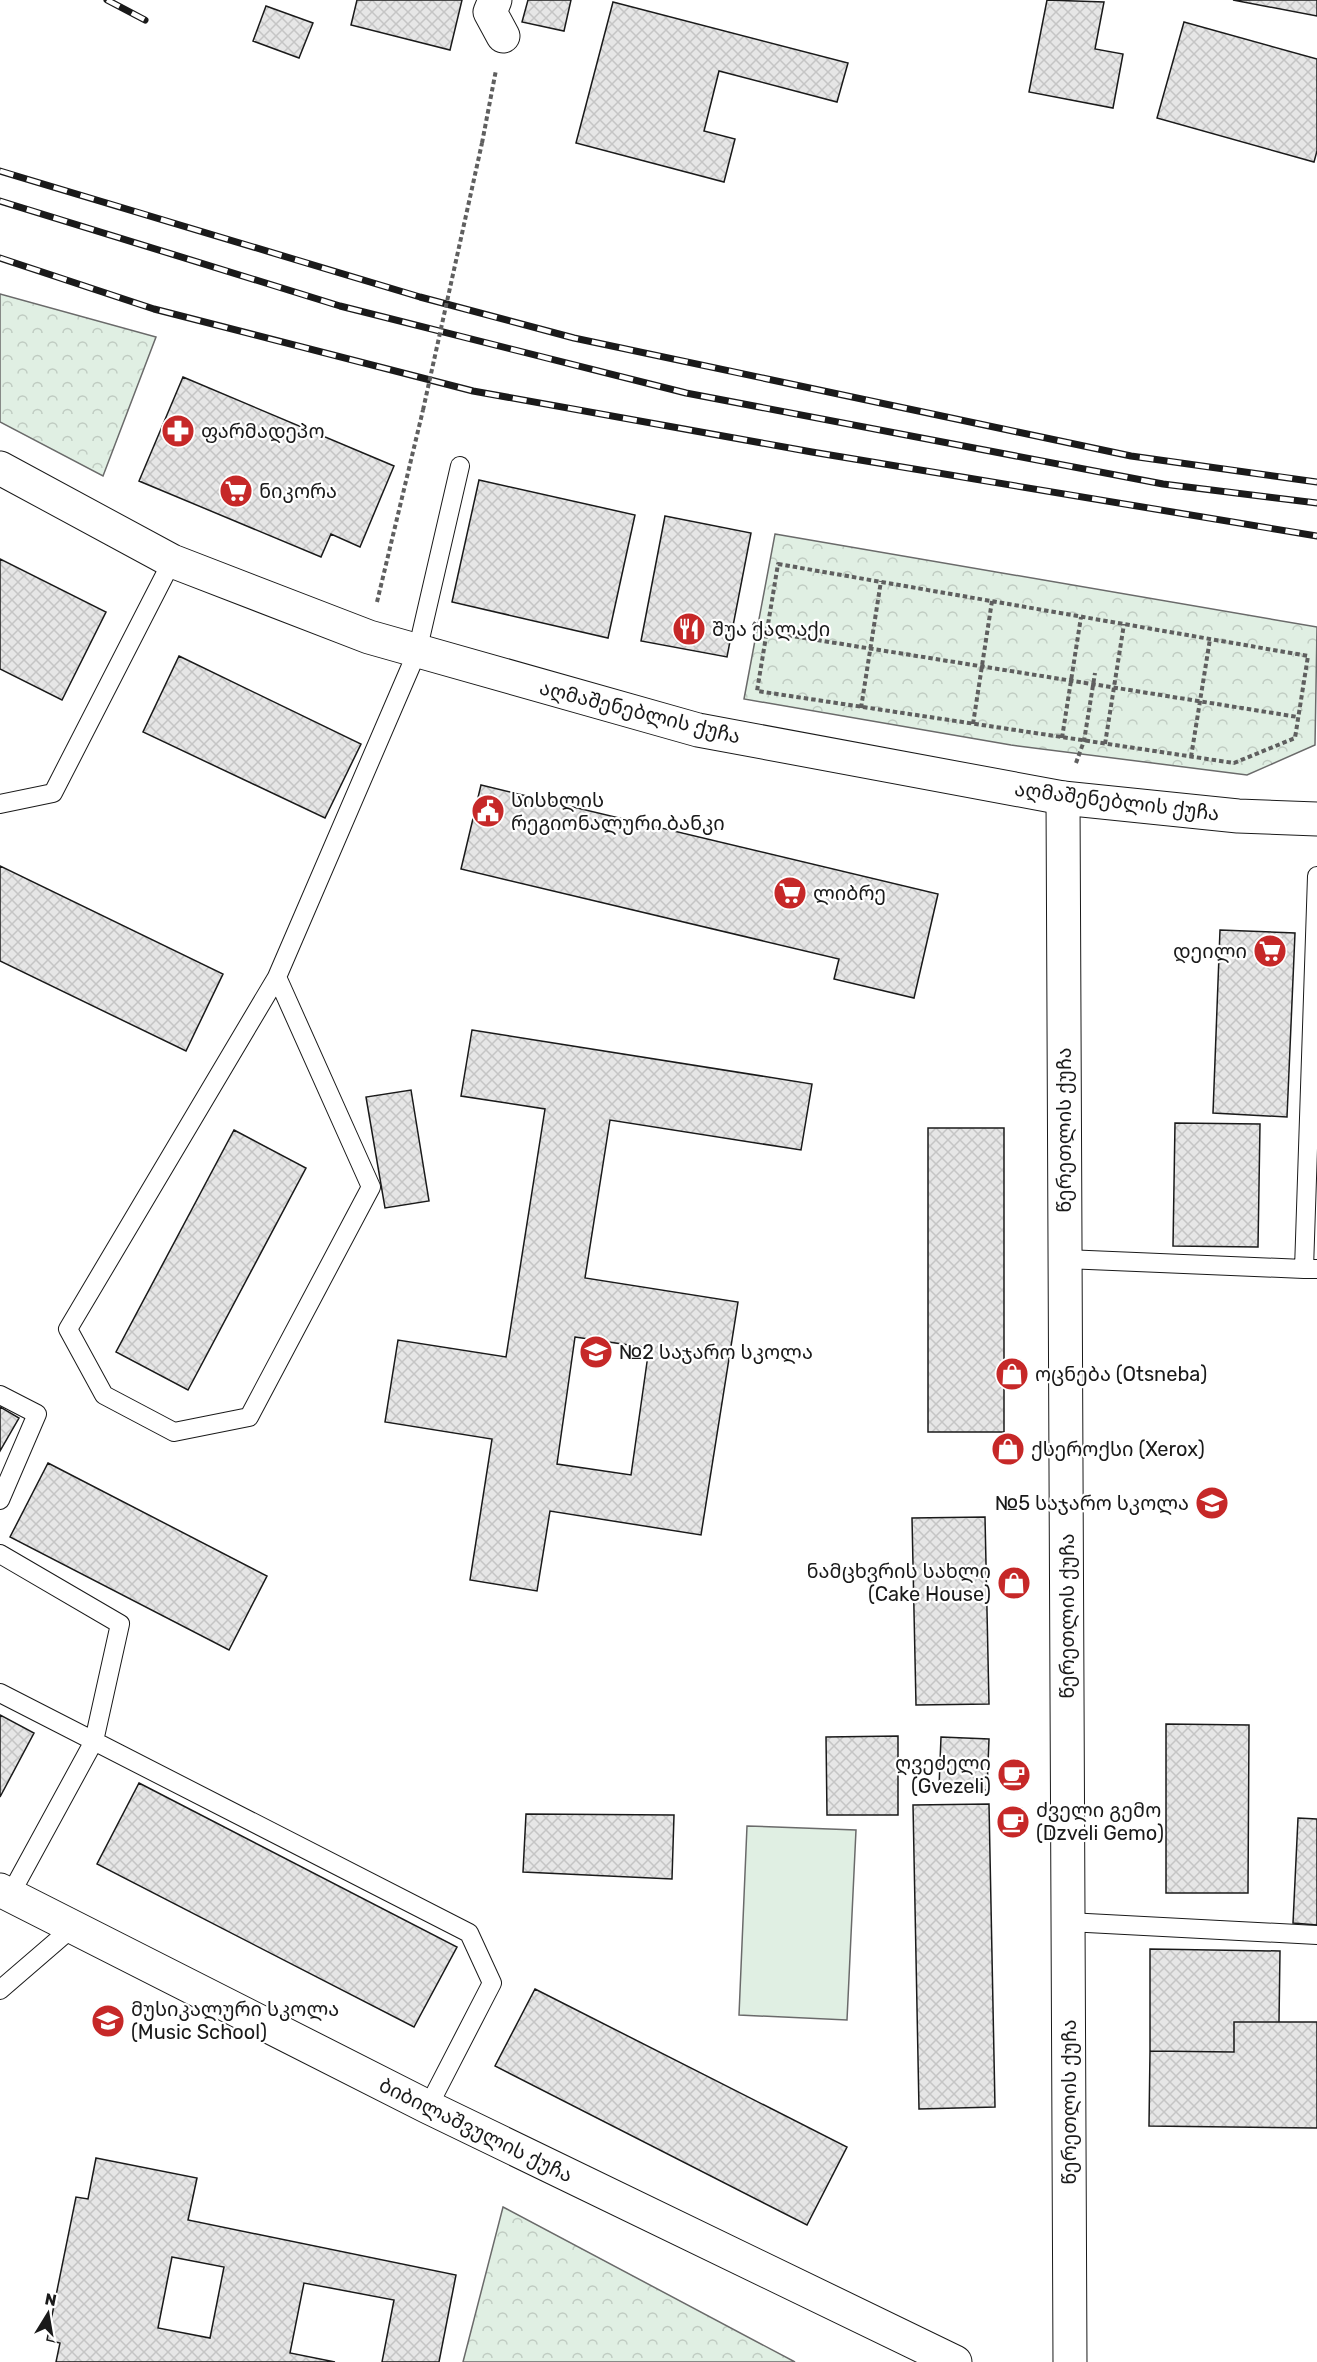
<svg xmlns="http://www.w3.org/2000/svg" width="1317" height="2362" font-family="Rubik,'Noto Sans Georgian',sans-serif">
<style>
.grass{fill:#e0efe3;stroke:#6a6a6a;stroke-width:1.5}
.park{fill:url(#park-crowns);stroke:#6a6a6a;stroke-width:1.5}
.building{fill:url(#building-cross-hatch);stroke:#1a1a1a;stroke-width:1.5;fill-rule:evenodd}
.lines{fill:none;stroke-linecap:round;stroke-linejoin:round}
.service-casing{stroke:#1a1a1a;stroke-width:20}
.minor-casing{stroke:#1a1a1a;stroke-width:35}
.tertiary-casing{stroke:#1a1a1a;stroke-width:35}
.secondary-casing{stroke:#1a1a1a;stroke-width:35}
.path{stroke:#5f5f5f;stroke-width:4;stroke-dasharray:4.5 3;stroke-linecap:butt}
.service{stroke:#fff;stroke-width:18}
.minor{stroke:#fff;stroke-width:33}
.tertiary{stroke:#fff;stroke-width:33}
.secondary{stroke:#fff;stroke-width:33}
.rail-casing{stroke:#1a1a1a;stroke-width:7}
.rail{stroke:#fff;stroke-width:4.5;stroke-dasharray:14;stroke-linecap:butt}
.path-bridge{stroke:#5f5f5f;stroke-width:4;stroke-dasharray:4.5 3;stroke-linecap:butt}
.labels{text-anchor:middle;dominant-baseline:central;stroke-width:4.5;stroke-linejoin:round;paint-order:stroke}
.poi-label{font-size:20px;fill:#1a1a1a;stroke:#fff;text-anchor:start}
.street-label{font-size:20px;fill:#1a1a1a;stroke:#fff}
</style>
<defs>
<pattern id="park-crowns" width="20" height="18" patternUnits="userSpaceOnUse" patternTransform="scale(1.5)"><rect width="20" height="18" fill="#e0efe3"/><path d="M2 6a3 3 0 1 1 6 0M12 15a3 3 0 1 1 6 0" fill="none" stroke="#c0ccc2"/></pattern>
<pattern id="building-cross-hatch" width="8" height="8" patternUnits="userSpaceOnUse" patternTransform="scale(1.5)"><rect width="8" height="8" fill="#e6e6e6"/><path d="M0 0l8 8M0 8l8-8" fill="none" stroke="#c5c5c5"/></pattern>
</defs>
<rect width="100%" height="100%" fill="#fff"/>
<path class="grass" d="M747,1826L856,1830L847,2020L739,2015Z"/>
<path class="park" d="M0,294L156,337L103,476L0,422Z
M775,534L1317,627L1315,745L1247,775L1011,745L744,699Z
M503,2207L795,2362H463Z"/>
<path class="building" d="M357,0H462L450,50L351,25Z
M528,0H571L564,31L522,22Z
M1047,0L1104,2L1095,49L1123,54L1113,108L1029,92Z
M1233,0H1317V16Z
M613,2L848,63L837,102L719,71L704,131L735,139L724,182L576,143Z
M266,6L313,23L299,58L253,41Z
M1184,22L1317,59V151L1314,162L1157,118Z
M183,377L394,466L360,547L331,534L321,557L139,481Z
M479,480L635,515L608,638L452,602Z
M665,516L751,533L727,657L641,641Z
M0,559L106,612L62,700L0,669Z
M179,656L361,744L325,818L143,732Z
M481,785L938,894L914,998L834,979L839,959L461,869Z
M0,866L223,974L186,1051L0,961Z
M1220,930L1295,933L1287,1117L1213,1113Z
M472,1030L812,1084L801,1150L610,1120L585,1278L738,1302L701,1535L550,1511L537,1591L470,1580L492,1439L385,1422L398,1340L506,1357L545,1109L461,1096ZM575,1337L649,1348L631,1475L557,1464Z
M411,1090L429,1201L385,1208L366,1097Z
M1175,1123L1260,1124L1258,1247L1173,1246Z
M928,1128H1004V1432H928Z
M234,1130L306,1168L188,1390L116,1352Z
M0,1407L19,1418L0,1451Z
M48,1463L267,1576L229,1650L10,1537Z
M985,1517L989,1704L916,1705L912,1518Z
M0,1715L34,1733L0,1797Z
M1166,1724L1249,1725L1248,1893H1166Z
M898,1736V1815H827L826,1737Z
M941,1737L989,1739L987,1790L939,1788Z
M139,1783L457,1947L414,2027L97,1864Z
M989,1804L995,2107L919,2109L913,1805Z
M526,1814L674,1815L672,1879L523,1872Z
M1298,1818L1317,1819V1925L1293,1923Z
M1150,1949L1280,1951L1279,2022H1234V2052L1150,2051Z
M535,1989L847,2147L807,2225L495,2066Z
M1234,2022H1317V2128L1149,2126L1150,2051L1234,2052Z
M96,2158L197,2178L188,2220L456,2275L439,2362H382L394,2300L304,2283L290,2353L335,2362H56L60,2343L47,2340L76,2197L88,2199ZM172,2257L224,2267L210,2338L158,2328Z"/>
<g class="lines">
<defs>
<path id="service" d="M0,804L53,793L172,561
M1317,876L1304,1269H1317
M277,977L371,1187L249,1417L174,1432L104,1395L68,1329L277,977L417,652L460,466
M1065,1259L1304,1269
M0,1395L37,1414L0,1500
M0,1554L120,1624L94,1741L10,1895
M0,1693L469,1933L492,1983L428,2107
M1068,1922L1317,1935
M0,1990L73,1927"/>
<path id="minor" d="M495,0L490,12L503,36
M1063,798L1070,2362"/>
<path id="tertiary" d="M0,1890L428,2107L955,2362"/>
<path id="secondary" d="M0,468L172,561L369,637L698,730L1063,798L1238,816L1317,819"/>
</defs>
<use href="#service" class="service-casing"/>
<use href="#minor" class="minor-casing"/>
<use href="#tertiary" class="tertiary-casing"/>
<use href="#secondary" class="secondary-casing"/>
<path class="path" d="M482,143L496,70
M778,564L1308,656L1295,738L1234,763L757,691Z
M377,602L423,410
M753,623L767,632L1298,717
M861,708L881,581
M973,724L992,601
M1062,738L1081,617
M1105,744L1124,624
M1191,757L1210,639
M1076,763L1084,741L1095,673"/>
<use href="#service" class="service"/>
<use href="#minor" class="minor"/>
<use href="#tertiary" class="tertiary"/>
<use href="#secondary" class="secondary"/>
<defs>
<path id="rail" d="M107,0L145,20
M0,171L420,297L574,338L1131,456L1317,482
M0,201L340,306L686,393L1163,484L1317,503
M0,258L154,309L473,391L812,452L1317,536"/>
</defs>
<use href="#rail" class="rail-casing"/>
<use href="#rail" class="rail"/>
<path class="path-bridge" d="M423,410L482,143"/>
</g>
<defs>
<symbol id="pharmacy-disc" viewBox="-11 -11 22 22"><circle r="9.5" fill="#c62828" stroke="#fff"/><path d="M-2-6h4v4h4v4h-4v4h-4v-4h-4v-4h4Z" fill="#fff"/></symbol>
<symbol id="supermarket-disc" viewBox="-11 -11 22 22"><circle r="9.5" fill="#c62828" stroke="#fff"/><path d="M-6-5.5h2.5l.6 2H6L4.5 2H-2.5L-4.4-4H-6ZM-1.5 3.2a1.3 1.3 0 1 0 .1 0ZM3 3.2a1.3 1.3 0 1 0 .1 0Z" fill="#fff"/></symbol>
<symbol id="restaurant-disc" viewBox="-11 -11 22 22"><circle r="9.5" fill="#c62828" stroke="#fff"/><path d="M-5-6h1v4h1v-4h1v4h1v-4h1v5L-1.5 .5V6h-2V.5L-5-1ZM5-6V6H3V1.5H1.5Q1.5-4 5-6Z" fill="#fff"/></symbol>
<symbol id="civic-disc" viewBox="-11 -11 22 22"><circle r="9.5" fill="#c62828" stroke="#fff"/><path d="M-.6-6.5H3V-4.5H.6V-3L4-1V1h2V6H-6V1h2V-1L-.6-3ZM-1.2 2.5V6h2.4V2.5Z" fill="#fff"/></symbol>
<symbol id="school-disc" viewBox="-11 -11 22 22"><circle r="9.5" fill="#c62828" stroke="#fff"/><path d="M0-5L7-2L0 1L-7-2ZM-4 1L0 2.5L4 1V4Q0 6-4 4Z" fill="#fff"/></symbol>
<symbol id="shop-disc" viewBox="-11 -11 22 22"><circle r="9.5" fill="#c62828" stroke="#fff"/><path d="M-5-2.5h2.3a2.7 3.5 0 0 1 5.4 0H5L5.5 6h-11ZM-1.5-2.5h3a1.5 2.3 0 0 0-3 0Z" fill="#fff"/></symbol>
<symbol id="cafe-disc" viewBox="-11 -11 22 22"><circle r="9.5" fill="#c62828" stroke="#fff"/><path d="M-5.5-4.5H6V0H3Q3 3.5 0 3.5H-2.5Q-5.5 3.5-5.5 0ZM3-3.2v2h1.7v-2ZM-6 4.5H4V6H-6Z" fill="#fff"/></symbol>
</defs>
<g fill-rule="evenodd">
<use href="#pharmacy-disc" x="159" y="412" width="38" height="38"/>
<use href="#supermarket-disc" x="217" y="472" width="38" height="38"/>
<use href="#restaurant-disc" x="670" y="610" width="38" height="38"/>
<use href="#civic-disc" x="469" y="792" width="38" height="38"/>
<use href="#supermarket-disc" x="771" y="874" width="38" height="38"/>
<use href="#supermarket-disc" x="1251" y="932" width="38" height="38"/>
<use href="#school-disc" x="577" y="1333" width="38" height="38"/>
<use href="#shop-disc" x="993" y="1355" width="38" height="38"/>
<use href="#shop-disc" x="989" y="1430" width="38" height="38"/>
<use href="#school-disc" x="1193" y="1484" width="38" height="38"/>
<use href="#shop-disc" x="995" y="1564" width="38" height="38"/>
<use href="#cafe-disc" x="995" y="1756" width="38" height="38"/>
<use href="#cafe-disc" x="994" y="1803" width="38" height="38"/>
<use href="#school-disc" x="89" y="2002" width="38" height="38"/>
</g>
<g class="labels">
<g class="poi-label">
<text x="201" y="431">ფარმადეპო</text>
<text x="259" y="491">ნიკორა</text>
<text x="712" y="629">შუა ქალაქი</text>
<text x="511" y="800">სისხლის<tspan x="511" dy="23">რეგიონალური ბანკი</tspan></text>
<text x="813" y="893">ლიბრე</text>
<text x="1247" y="951" text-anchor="end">დეილი</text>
<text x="619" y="1352">№2 საჯარო სკოლა</text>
<text x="1035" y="1374">ოცნება (Otsneba)</text>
<text x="1031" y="1449">ქსეროქსი (Xerox)</text>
<text x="1189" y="1503" text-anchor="end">№5 საჯარო სკოლა</text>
<text x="991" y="1571" text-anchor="end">ნამცხვრის სახლი<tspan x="991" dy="23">(Cake House)</tspan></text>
<text x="991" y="1763" text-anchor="end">ღვეძელი<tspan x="991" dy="23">(Gvezeli)</tspan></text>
<text x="1036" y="1810">ძველი გემო<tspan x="1036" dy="23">(Dzveli Gemo)</tspan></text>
<text x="131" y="2009">მუსიკალური სკოლა<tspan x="131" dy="23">(Music School)</tspan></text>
</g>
<g class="street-label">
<text transform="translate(640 712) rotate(14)">აღმაშენებლის ქუჩა</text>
<text transform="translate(1117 801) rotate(7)">აღმაშენებლის ქუჩა</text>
<text transform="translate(1064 1130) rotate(-90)">წერეთლის ქუჩა</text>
<text transform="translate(1067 1616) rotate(-90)">წერეთლის ქუჩა</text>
<text transform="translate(1069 2102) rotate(-90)">წერეთლის ქუჩა</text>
<text transform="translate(476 2130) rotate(26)">ბიბილაშვულის ქუჩა</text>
</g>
</g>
<g transform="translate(48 2314) rotate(11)" stroke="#ffffff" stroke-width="4.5" paint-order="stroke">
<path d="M0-4.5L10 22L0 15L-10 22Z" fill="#1a1a1a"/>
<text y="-9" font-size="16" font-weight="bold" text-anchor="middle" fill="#1a1a1a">N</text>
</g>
</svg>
